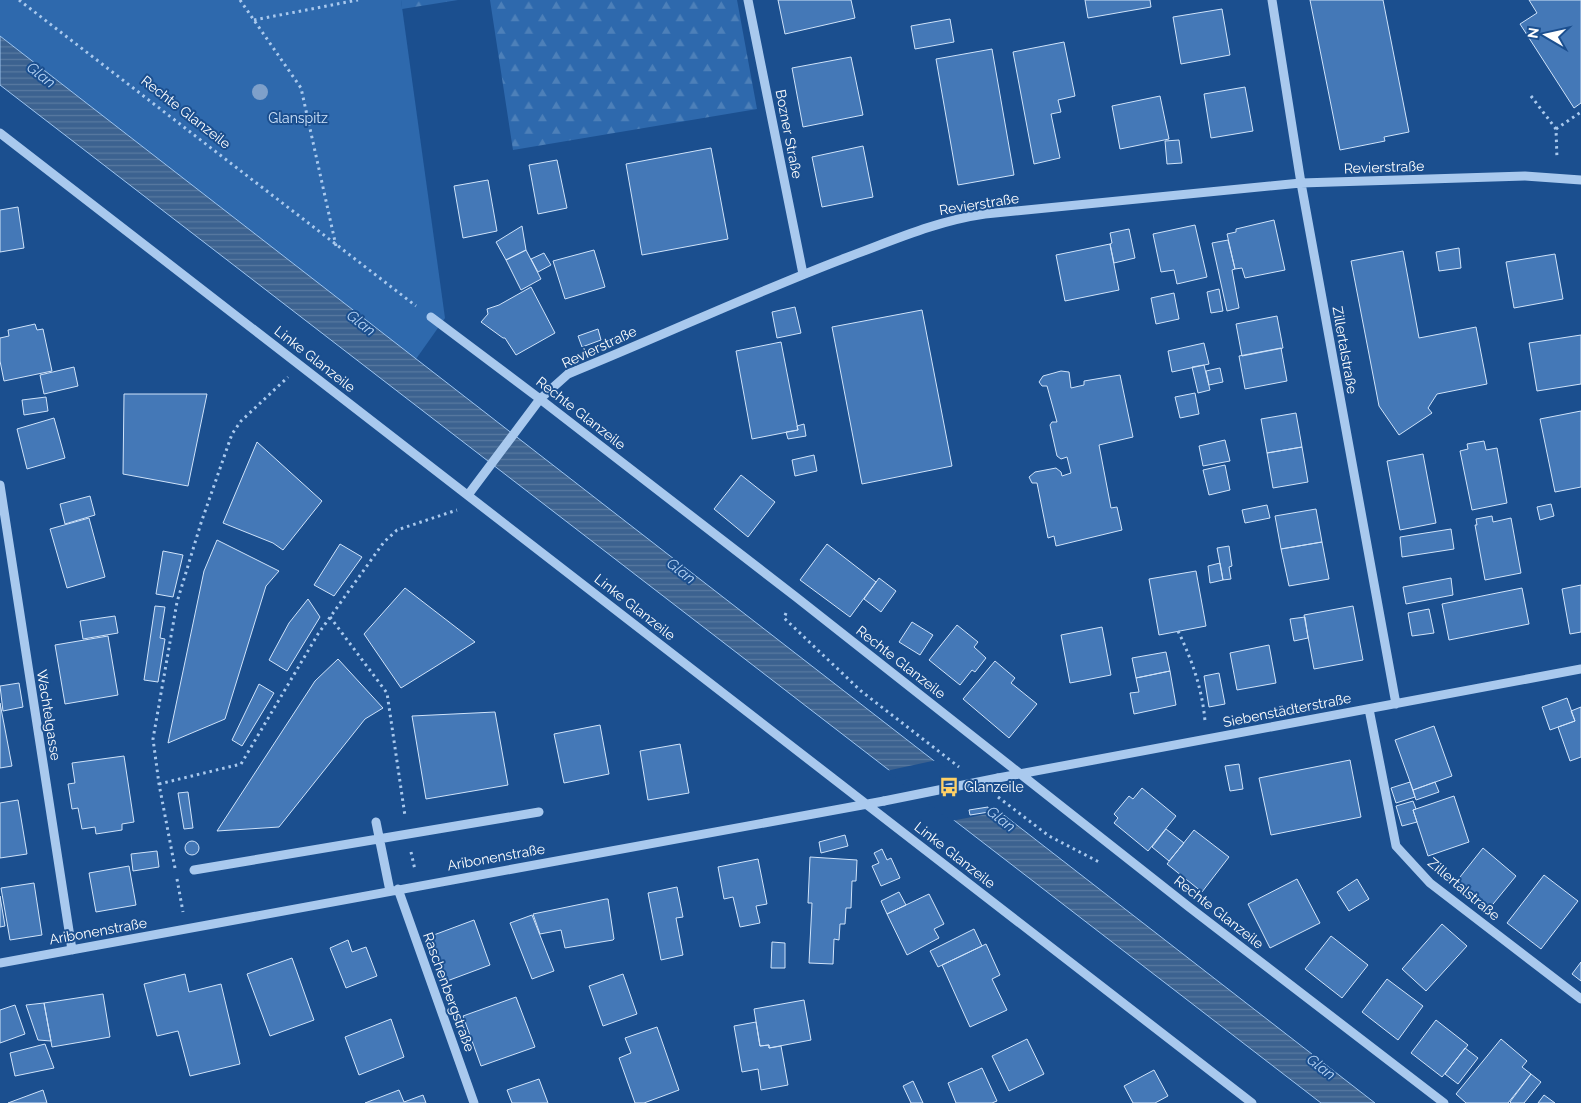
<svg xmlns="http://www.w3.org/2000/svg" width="1581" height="1103" font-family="Raleway,sans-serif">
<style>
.forest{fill:url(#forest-firs)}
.green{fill:#2e69ad}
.water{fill:url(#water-rules);stroke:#9cc4f0}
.pier{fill:#1b4f8f}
.building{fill:#4478b7;stroke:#cfe3fa}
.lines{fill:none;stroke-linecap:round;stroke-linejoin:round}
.path{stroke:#a9c9ee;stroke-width:3;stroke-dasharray:2.5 4;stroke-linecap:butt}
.minor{stroke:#a9c9ee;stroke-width:9}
.minor-bridge{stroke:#a9c9ee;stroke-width:9}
.tree{fill:#7ea0ca}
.labels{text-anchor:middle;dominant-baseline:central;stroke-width:4;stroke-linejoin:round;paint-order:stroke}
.street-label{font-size:14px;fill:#fff;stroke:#1b4f8f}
.park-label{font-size:14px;fill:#cfe3fa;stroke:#1b4f8f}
.poi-label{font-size:14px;fill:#fff;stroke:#1b4f8f;text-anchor:start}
.water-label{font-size:15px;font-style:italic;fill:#b5d3f5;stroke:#1b4f8f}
</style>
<defs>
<pattern id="forest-firs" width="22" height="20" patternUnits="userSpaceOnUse" patternTransform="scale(1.25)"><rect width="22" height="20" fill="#2e69ad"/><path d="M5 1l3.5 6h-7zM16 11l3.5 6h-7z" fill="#4d80b9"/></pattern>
<pattern id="water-rules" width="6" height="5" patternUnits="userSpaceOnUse" patternTransform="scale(1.25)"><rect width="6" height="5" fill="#3c6290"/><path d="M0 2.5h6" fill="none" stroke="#597aa1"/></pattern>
</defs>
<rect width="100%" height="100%" fill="#1b4f8f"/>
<path class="forest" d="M401,0H458L402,9Z
M490,0H737L757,109L513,150Z"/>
<path class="green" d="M0,0H401L445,318L416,359L0,36Z"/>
<path class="water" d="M0,36L1375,1103H1321L0,85Z"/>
<path class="pier" d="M937,760L1003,811L951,821L886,771Z"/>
<path class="building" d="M778,0H851L855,18L785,34Z
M1085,0H1150L1151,7L1088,18Z
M1310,0H1383L1409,132L1384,137L1385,141L1340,150Z
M1529,0H1581V103L1574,108L1520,24L1537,13Z
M1222,9L1230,55L1181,64L1173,17Z
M950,19L954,42L915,49L911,26Z
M1064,42L1075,96L1058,100L1061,112L1051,114L1060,158L1034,164L1013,52Z
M992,49L1014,175L958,185L936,59Z
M851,57L863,115L803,127L792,68Z
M1245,87L1253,131L1211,138L1204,94Z
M1160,96L1169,139L1120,149L1112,106Z
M1179,140L1182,163L1167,164L1165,141Z
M863,146L873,197L822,207L812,157Z
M711,148L728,239L642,255L626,164Z
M557,160L567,208L538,214L529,165Z
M488,180L497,231L463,238L454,186Z
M18,207L24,248L0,252V210Z
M1274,220L1285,270L1245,278L1242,268L1235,269L1227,234L1236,232V229Z
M1195,225L1207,277L1177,284L1174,270L1161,272L1153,234Z
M522,226L526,250L506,260L496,242Z
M1129,229L1135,258L1114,263L1110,244L1112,243L1110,233Z
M1228,240L1235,269L1232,270L1239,308L1227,311L1212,243Z
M1110,244L1119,290L1065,301L1056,255Z
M1459,248L1461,268L1439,271L1436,252Z
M526,250L541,279L521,290L506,260Z
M594,250L605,287L565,299L553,261Z
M1403,251L1419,338L1476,327L1487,384L1437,394L1428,408L1432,413L1399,435L1379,406L1351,261Z
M544,253L551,265L538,272L531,259Z
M1555,254L1563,299L1514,308L1506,262Z
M531,287L555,333L516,355L505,338H503L481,322L488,314L487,309L499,305Z
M1219,289L1223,311L1211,313L1207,292Z
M1174,293L1179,319L1156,324L1151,298Z
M795,307L801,333L777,338L772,312Z
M922,310L952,466L862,484L832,327Z
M1277,316L1283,348L1242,356L1236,324Z
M35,324L37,330L43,329L52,371L4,381L0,361V338L9,336L8,330Z
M598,329L601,340L582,347L578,336Z
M1581,335V384L1537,391L1529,343Z
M781,342L798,430L752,439L736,351Z
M1204,343L1209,364L1172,372L1168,351Z
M1281,348L1287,381L1245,389L1239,356Z
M1204,365L1210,390L1198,393L1192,367Z
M74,367L78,386L44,394L40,375Z
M1220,368L1223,382L1209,385L1206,371Z
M1061,371L1069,372L1071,388L1084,385V381L1120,375L1133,437L1099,445L1111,508L1117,507L1122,530L1056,546L1054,536L1048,538L1037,483H1032L1029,477L1035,472L1056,468L1061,472L1062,476L1071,473L1067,457L1061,459L1057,456L1050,425L1052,422H1057L1047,386H1042L1039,382L1043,376Z
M1195,393L1199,414L1180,418L1175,397Z
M124,394H207L188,486L123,474Z
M46,397L48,411L24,415L22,400Z
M1581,411V487L1555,492L1540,419Z
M1296,413L1302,447L1267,453L1261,419Z
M54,418L65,458L27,469L17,429Z
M804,424L806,436L788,439L786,432L798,430L797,426Z
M1225,440L1230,461L1203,466L1199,446Z
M1484,441L1486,450L1497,448L1507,503L1472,510L1460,451L1468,449L1467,444Z
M257,442L322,501L283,550L273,543L223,523Z
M1302,447L1308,482L1273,488L1267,453Z
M1423,454L1436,523L1400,530L1387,461Z
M814,455L817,471L795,476L792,460Z
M1225,465L1230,490L1209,495L1203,470Z
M741,475L775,502L748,537L714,509Z
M90,496L95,515L65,524L60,504Z
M1551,504L1554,516L1540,520L1537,507Z
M1267,505L1270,518L1245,523L1242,510Z
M1316,509L1322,542L1281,549L1275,516Z
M1492,516L1493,522L1511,518L1521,573L1485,580L1475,525H1477L1476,519Z
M89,518L105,577L67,588L50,529Z
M1451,529L1454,549L1402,557L1400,537Z
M217,540L279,571L266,586L225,719L168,743L204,571Z
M1322,542L1329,579L1289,586L1281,549Z
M340,544L362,557L334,596L314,585Z
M827,544L876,582L850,617L800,580Z
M1229,546L1232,566L1229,567L1231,579L1223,580L1217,548Z
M163,551L183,555L173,597L156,594Z
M1220,563L1223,580L1210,583L1208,566Z
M1196,571L1206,626L1159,635L1149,579Z
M879,578L896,591L881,612L864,599Z
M1451,578L1453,595L1406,604L1403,587Z
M1581,585V632L1570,634L1562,589Z
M405,588L475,642L401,688L364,634Z
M1522,588L1529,624L1449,640L1442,604Z
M308,599L320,617L287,671L269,660L289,623Z
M155,606L165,607L160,638L165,639L158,682L144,680Z
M1353,606L1363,660L1314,669L1304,615Z
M1429,609L1434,633L1412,636L1408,613Z
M115,616L118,633L83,639L80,621Z
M1305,617L1308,638L1294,641L1290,619Z
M912,622L933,635L920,655L899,642Z
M957,625L978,642L974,647L986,658L975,672L972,670L960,685L929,660Z
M1102,627L1111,675L1070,683L1061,635Z
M108,636L118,695L65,704L55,645Z
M1269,645L1276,683L1237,690L1230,653Z
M1166,652L1170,671L1136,678L1132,658Z
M338,659L383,708L365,719L279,827L217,831L315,681Z
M995,661L1015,678L1011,683L1037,704L1009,738L963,699Z
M1170,671L1176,705L1134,714L1130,693L1139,692L1136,678Z
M1219,673L1225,704L1209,707L1204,676Z
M19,683L23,707L3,711L0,686Z
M259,684L274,693L242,746L232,740Z
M1567,698L1575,721L1550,730L1542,707Z
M0,703L12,766L0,768Z
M1581,707V757L1570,761L1558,727L1575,721L1571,711Z
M495,712L508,785L426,799L412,716Z
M600,725L609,774L564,783L554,734Z
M1434,726L1452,776L1413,790L1395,740Z
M680,744L689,793L648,800L640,751Z
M124,756L134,822L122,824V830L96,834L95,827L82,829L78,808L72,809L68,784L75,783L72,763Z
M1350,760L1361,817L1271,835L1259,778Z
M1239,764L1243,789L1230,791L1225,766Z
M1410,782L1415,797L1396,803L1391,788Z
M1435,782L1439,792L1416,800L1413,790Z
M1142,788L1176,816L1148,851L1114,823L1118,818L1114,814L1129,796L1133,799Z
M188,792L193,828L184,829L178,793Z
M1454,796L1469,842L1428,856L1413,810Z
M18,800L27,854L0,858V803Z
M1413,801L1416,809L1413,810L1417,822L1402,826L1396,806Z
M988,807L989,812L970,815L969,810Z
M1166,829L1184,843L1169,861L1152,847Z
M1194,830L1229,857L1202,892L1167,864Z
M845,835L848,846L821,853L819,842Z
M185 848a7 7 0 1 1 14 0a7 7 0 1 1-14 0Z
M1483,848L1516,876L1489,909L1456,882Z
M882,849L887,860L891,858L900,878L881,886L872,866L879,863L874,853Z
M157,851L159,867L133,871L131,854Z
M810,857L857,860L856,881H852L851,908H846L845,924H840L839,940L834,939L833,964L809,963L812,903H808Z
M758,859L767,904L756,906L760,923L740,927L733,897L724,899L718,867Z
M129,866L136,905L96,912L89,873Z
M1544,875L1578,901L1541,949L1507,923Z
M1297,879L1320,923L1270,948L1248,904Z
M1357,879L1369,899L1349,911L1337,892Z
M34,883L42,935L10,940L1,888Z
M677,887L683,917L676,918L683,955L661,960L648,893Z
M899,892L906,905L887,914L881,901Z
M929,894L944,924L934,929L939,938L907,955L887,914Z
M0,896L5,926L0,927Z
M606,899H608L614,939L613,940L565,948L561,930L540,934L533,914Z
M532,915L554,971L532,979L510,923Z
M474,920L490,965L447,981L431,936Z
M1442,924L1467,946L1426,991L1402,969Z
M974,929L982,946L938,967L930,951Z
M1331,936L1368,965L1342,998L1305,969Z
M348,940L352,952L366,947L377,976L346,988L330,948Z
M772,942L785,943V968H771Z
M986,944L1000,975L992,979L1007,1010L970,1027L942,965Z
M292,958L314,1020L270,1036L247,974Z
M1581,962V981L1572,974Z
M185,974L189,992L221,984L240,1064L190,1076L178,1031L157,1036L144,984Z
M623,974L637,1014L603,1026L589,986Z
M1387,979L1423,1006L1398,1040L1362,1012Z
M103,994L110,1037L52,1047L44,1003Z
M516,997L535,1047L481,1066L463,1016Z
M804,1000L811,1040L769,1048V1045L760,1046L754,1009Z
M44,1003L51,1041L38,1040L26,1005Z
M15,1005L25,1034L0,1043V1010Z
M391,1019L404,1057L359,1075L345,1037Z
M1436,1020L1468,1045L1442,1077L1411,1053Z
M756,1022L760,1046L769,1045V1048L781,1046L788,1085L761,1090L758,1069L742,1072L734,1026Z
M657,1027L679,1090L644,1103H635L619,1058L631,1053L625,1038Z
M1027,1039L1044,1074L1009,1091L992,1056Z
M1501,1039L1527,1061L1522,1067L1531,1074L1508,1103H1466L1456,1094Z
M45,1044L54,1068L15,1076L10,1053Z
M1465,1048L1478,1058L1458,1084L1445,1074Z
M982,1068L997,1101L992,1103H956L948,1083Z
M1154,1070L1168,1096L1155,1103H1133L1124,1086Z
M1531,1074L1541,1082L1524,1103H1511L1510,1102Z
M539,1079L548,1103H512L507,1090Z
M913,1081L923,1103H911L903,1086Z
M43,1090L47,1103H8Z
M399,1090L404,1102L423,1095L426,1103H365Z
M1544,1095L1555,1103H1538Z"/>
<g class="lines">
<path class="path" d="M19,0L416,306
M240,0L301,88L336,246
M254,20L358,0
M1531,96L1556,129L1557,159
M1556,129L1581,112
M786,613L784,618L861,691L959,767
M330,617L387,693L405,816
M1178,631C1192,660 1202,688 1205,721
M159,784L241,764L318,634L384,542L397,530L457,510
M998,797L1049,836L1099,862
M411,852L415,870
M175,868L159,784L153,739L177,602L201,523L232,434L241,421L288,377
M177,879L183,912"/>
<path class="minor" d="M748,0L803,274
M1272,0L1301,183L1396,704
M0,133L1252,1103
M431,317L540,399L796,597L1189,907L1444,1103
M0,485L72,950
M468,495L540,399L568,374C662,336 753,293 848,257C894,240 936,221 985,214L1301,183L1525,176L1581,180
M1369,709L1396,846L1430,883L1581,999
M998,778L1581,669
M376,822L390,891
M194,870L539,812
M398,889L474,1103
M0,963L884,801"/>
<path class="minor-bridge" d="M884,801L998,778"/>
</g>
<circle class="tree" cx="260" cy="92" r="8"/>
<defs>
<symbol id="bus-bare" viewBox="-9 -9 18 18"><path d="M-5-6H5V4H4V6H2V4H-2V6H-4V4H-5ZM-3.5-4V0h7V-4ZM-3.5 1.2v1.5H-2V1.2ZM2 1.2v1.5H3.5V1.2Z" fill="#ffd166" stroke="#1b4f8f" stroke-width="2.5" paint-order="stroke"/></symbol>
</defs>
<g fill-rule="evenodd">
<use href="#bus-bare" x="935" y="773" width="28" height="28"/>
</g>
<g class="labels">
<g class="street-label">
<text transform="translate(186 112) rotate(38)">Rechte Glanzeile</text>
<text transform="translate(789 134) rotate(79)">Bozner Straße</text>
<text transform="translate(1384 167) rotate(-2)">Revierstraße</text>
<text transform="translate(979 204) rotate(-9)">Revierstraße</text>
<text transform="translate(599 347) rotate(-25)">Revierstraße</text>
<text transform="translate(1345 350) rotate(80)">Zillertalstraße</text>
<text transform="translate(315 359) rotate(38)">Linke Glanzeile</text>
<text transform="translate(581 413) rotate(38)">Rechte Glanzeile</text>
<text transform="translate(635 607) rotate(38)">Linke Glanzeile</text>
<text transform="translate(901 662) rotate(38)">Rechte Glanzeile</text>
<text transform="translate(1287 710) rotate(-11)">Siebenstädterstraße</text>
<text transform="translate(49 715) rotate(81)">Wachtelgasse</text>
<text transform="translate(955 855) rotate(38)">Linke Glanzeile</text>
<text transform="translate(496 857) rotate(-10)">Aribonenstraße</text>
<text transform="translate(1464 889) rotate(40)">Zillertalstraße</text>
<text transform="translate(1219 912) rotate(38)">Rechte Glanzeile</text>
<text transform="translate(98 931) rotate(-10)">Aribonenstraße</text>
<text transform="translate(449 992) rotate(70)">Raschenbergstraße</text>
</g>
<g class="park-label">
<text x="298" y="118">Glanspitz</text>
</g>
<g class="poi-label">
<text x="964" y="787">Glanzeile</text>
</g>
<g class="water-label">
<text transform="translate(41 75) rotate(38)">Glan</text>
<text transform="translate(361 323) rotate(38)">Glan</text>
<text transform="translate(681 571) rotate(38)">Glan</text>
<text transform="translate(1001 819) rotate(38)">Glan</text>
<text transform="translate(1321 1067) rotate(38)">Glan</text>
</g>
</g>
<g transform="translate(1546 35) rotate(279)" stroke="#1b4f8f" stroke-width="4" paint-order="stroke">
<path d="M0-4L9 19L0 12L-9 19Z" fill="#ffffff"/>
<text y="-8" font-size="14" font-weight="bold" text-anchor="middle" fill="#ffffff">N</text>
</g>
</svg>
